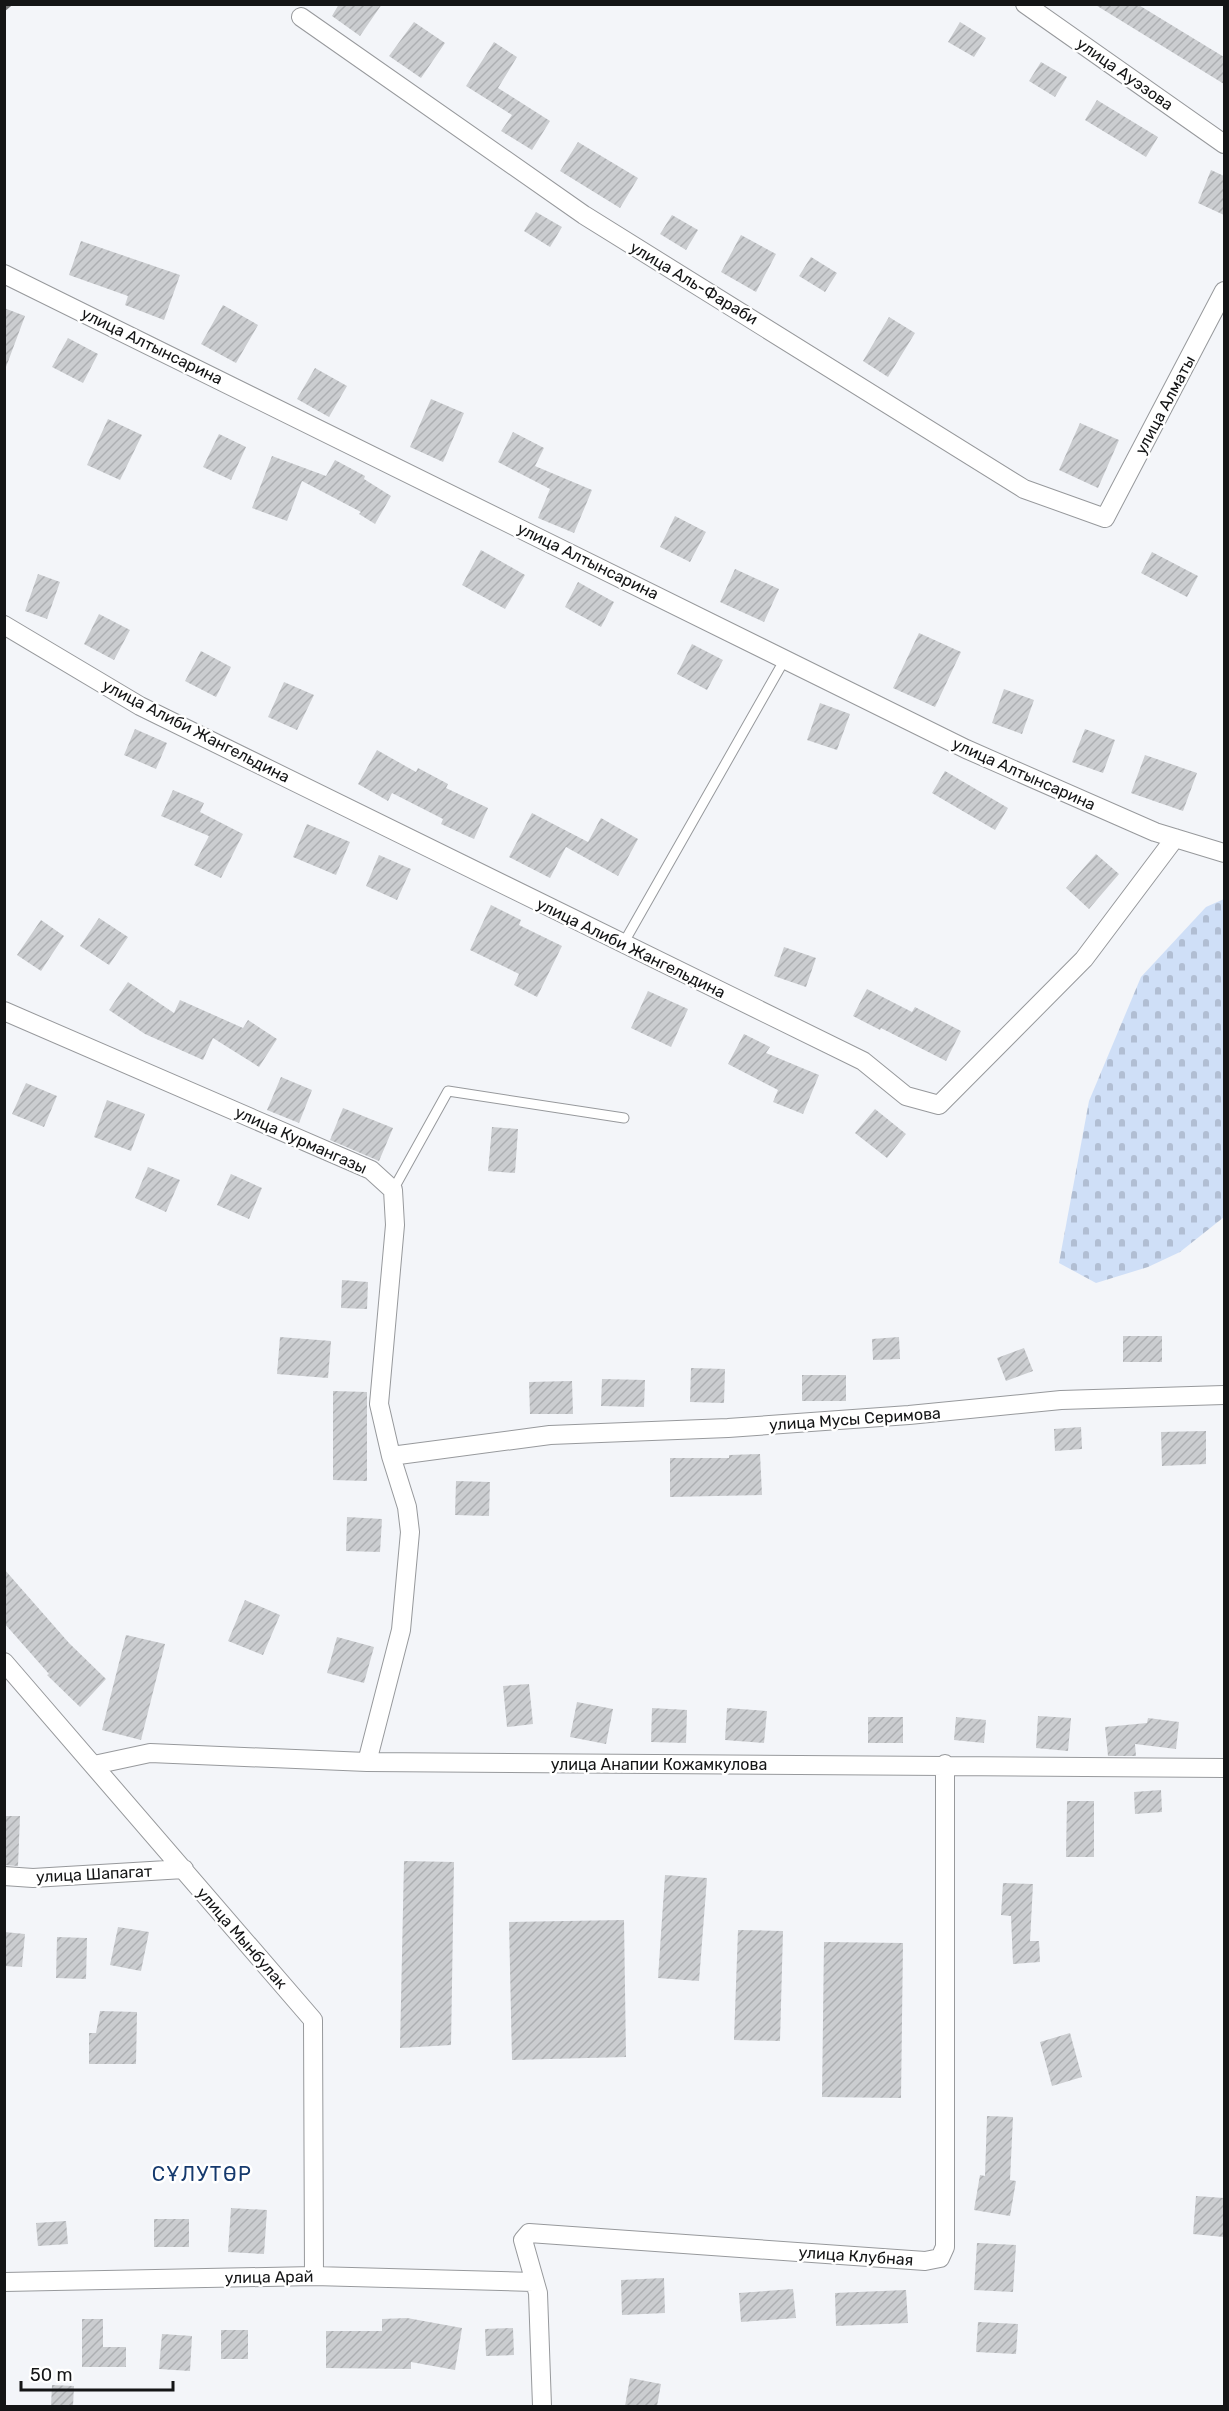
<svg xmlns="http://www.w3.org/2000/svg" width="1229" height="2411" font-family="Rubik,sans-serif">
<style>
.cemetery{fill:url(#cemetery-stones)}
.building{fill:url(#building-hatch)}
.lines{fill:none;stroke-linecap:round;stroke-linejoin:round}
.lane-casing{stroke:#97999c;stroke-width:11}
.street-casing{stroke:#97999c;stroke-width:20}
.lane{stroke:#fff;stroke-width:9}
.street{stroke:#fff;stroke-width:18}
.rail{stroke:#727476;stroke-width:4.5;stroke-dasharray:12 6;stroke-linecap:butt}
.labels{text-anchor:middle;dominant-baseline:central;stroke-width:5;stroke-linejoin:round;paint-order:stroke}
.street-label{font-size:16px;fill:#141516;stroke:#fff}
.quarter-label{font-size:20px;letter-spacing:1.5px;fill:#163a6e;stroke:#fff}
</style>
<defs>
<pattern id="cemetery-stones" width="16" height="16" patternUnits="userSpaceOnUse" patternTransform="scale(1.5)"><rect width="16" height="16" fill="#cfdff7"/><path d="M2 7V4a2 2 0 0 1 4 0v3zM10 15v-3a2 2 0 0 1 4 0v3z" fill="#b1bed3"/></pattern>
<pattern id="building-hatch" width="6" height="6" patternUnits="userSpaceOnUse" patternTransform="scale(1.5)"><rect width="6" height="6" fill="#cbcdd0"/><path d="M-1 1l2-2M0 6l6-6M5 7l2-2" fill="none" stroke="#adafb2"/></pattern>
</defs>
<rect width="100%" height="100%" fill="#f3f5f9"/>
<path class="cemetery" d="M1224,899V1217L1180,1252L1148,1267L1096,1283L1059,1263L1089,1101L1141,977L1206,907Z"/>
<path class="building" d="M339,4H382L360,36L332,16Z
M1094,4H1137L1224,57V84Z
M414,22L445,43L421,78L389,56Z
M960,22L986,38L974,57L948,42Z
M494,42L517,57L498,88L550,121L532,150L501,131L512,115L466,86Z
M1041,62L1067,77L1055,97L1029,81Z
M1097,100L1158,137L1146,157L1085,120Z
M578,142L638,178L620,208L560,171Z
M1211,170L1224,176V215L1198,203Z
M536,212L562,227L550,247L524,231Z
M672,215L698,230L686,250L660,234Z
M741,235L776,254L756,292L721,272Z
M81,241L180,275L164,320L125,305L128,296L69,275Z
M811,257L837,273L825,292L799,276Z
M223,305L258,325L236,363L201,344Z
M4,308L25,316L6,367H4Z
M889,317L915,333L888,377L863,361Z
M68,338L98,354L83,383L52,367Z
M315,368L347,386L329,417L297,399Z
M431,399L464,413L443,462L410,447Z
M108,419L142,435L120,480L87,465Z
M1080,423L1119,440L1098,488L1059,470Z
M513,432L544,448L535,466L592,490L574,533L538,518L550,489L498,462Z
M219,434L246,447L231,480L203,467Z
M272,456L326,476L335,460L365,476L364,479L391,496L375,524L359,514L361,512L302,481L287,521L252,508Z
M675,516L706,532L690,562L660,547Z
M481,550L525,575L505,609L462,585Z
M1152,552L1198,576L1187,597L1141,573Z
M735,569L779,589L764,622L720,602Z
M38,574L60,582L47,619L25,611Z
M578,582L614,602L601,627L565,607Z
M99,614L130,630L114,660L84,644Z
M919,633L961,652L935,707L893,688Z
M692,644L723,660L707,690L677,674Z
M201,651L231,667L216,697L185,681Z
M284,682L314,695L297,730L268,717Z
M1004,689L1034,700L1022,734L992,723Z
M820,703L850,714L837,750L807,740Z
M135,729L167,743L156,769L124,755Z
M1085,729L1115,740L1103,773L1072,762Z
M377,750L416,772L418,768L448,784L446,788L488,808L474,839L441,824L443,819L392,793L388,801L358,784Z
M1145,755L1197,773L1183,811L1131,793Z
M945,771L1008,808L995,830L932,793Z
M173,790L204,803L200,812L243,834L221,878L194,865L209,836L161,816Z
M532,813L588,842L601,818L638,839L618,876L566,847L550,878L509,857Z
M307,824L350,842L336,875L293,857Z
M1096,854L1119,874L1089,909L1066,888Z
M379,855L411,869L397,900L366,886Z
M491,905L521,920L519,925L562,946L537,997L514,985L519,974L470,950Z
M99,918L128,937L109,965L80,946Z
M41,920L64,936L41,971L17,955Z
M784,947L816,958L806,987L774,976Z
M128,982L174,1013L180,1000L243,1028L248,1020L277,1039L259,1067L213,1038L203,1060L145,1034L109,1010Z
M867,989L912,1012L915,1007L961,1031L946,1061L881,1028L880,1030L853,1016Z
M648,991L688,1009L671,1047L631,1028Z
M744,1034L770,1047L766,1053L819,1075L803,1114L773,1102L778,1090L728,1064Z
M281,1077L312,1090L299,1123L267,1110Z
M26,1083L57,1096L44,1127L12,1114Z
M107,1100L145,1114L131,1151L94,1137Z
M343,1108L393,1128L379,1161L330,1140Z
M875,1109L906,1134L887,1158L855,1133Z
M492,1127L518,1129L515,1173L488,1171Z
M148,1167L180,1180L166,1212L135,1198Z
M231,1174L262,1188L249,1219L217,1205Z
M342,1280L368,1282L367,1309L341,1308Z
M1123,1336H1162V1362H1123Z
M280,1337L331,1341L328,1378L277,1374Z
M899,1337L900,1359L873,1360L872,1339Z
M1024,1348L1033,1371L1006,1381L997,1358Z
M691,1368L725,1369L724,1403L690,1402Z
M802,1375H846V1401H802Z
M602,1379L645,1380L644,1407L601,1406Z
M572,1381L573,1414H530L529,1382Z
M333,1391L367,1392V1481L333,1480Z
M1081,1427L1082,1449L1055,1451L1054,1429Z
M1206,1431V1464L1162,1466L1161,1432Z
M760,1454L762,1495L670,1497V1458H729V1455Z
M456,1481L490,1482L489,1516L455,1515Z
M347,1517L382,1519L380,1552L346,1551Z
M4,1569L69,1643L106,1679L80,1707L47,1675L49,1674L4,1623Z
M245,1600L280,1615L263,1655L228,1641Z
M126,1635L165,1644L141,1740L102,1730Z
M337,1637L374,1647L364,1683L327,1673Z
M529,1684L533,1724L507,1727L503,1686Z
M577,1702L613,1709L606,1744L570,1737Z
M652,1708L687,1710L686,1743L651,1742Z
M727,1708L767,1711L764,1743L725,1740Z
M1038,1716L1071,1718L1068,1751L1036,1748Z
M868,1717H903V1743H868Z
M956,1717L986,1720L984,1743L954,1740Z
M1148,1718L1179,1722L1176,1749L1135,1744L1136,1756H1108L1105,1727L1147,1723Z
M1161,1790L1162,1812L1135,1814L1134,1792Z
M1067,1801H1094V1857H1066Z
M4,1816H20L18,1866L4,1865Z
M404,1861L454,1862L451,2045L400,2048Z
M665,1875L707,1878L699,1981L658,1978Z
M1003,1883L1033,1884L1030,1941H1039L1040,1962L1013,1964L1011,1916L1001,1915Z
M624,1920L626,2057L512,2060L509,1922Z
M118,1927L149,1932L141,1971L110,1965Z
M738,1930L783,1931L780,2041L734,2040Z
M4,1932L25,1934L22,1967L4,1966Z
M57,1937L87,1938L86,1979L56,1978Z
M824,1942L903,1943L901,2098L822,2097Z
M100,2011L137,2012L136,2064H89V2033H96Z
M1070,2033L1082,2077L1052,2086L1040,2042Z
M987,2116L1013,2117L1010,2180L1016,2181L1010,2216L974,2210L980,2175L985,2176Z
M1196,2196L1224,2198V2237L1193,2234Z
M231,2208L267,2210L264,2254L228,2252Z
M154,2219H189V2247H154Z
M66,2221L68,2244L38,2246L36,2223Z
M977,2243L1016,2245L1013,2292L974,2290Z
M664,2278L665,2313L622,2315L621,2280Z
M793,2289L796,2318L741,2322L739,2293Z
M906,2290L908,2323L836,2326L835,2293Z
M407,2318L462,2328L455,2370L411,2362V2369L326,2368V2331H382V2319Z
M82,2319H103V2347H126V2367H82Z
M978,2322L1018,2324L1016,2354L976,2352Z
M513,2328L514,2355L486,2356L485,2329Z
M221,2330H248V2359H221Z
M162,2334L192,2336L190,2371L159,2369Z
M630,2378L661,2384L657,2406H625Z
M52,2385L74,2386L73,2406H51Z"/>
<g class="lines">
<defs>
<path id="lane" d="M623,944L785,659
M393,1190L448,1091L624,1118"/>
<path id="street" d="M1025,4L1224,144
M301,17L584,215L1024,489L1105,518L1224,291
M4,274L966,749L1155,832L1224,853
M4,625L140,706L863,1061L906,1096L939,1105L1084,959L1175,838
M4,1011L371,1170L393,1190L395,1225L379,1404L391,1456L550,1435L728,1428L909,1415L1061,1400L1224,1395
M4,1662L313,2020L314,2276
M367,1762L401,1630L410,1532L407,1507L391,1456
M94,1765L150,1753L367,1762L1224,1768
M4,1876L33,1878L184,1869
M4,2282L314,2276L533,2282
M542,2406L538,2293L523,2240L529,2233L925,2261L940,2258L945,2247V1764"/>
</defs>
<use href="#lane" class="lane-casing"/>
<use href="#street" class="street-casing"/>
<use href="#lane" class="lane"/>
<use href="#street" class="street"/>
<path class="rail" d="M4,9L10,4"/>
</g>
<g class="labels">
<g class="street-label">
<text transform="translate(1125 74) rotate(35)">улица Ауэзова</text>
<text transform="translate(694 283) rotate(31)">улица Аль-Фараби</text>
<text transform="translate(152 346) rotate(26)">улица Алтынсарина</text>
<text transform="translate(1165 405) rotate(-62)">улица Алматы</text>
<text transform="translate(588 561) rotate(26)">улица Алтынсарина</text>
<text transform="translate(196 731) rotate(27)">улица Алиби Жангельдина</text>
<text transform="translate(1024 774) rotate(24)">улица Алтынсарина</text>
<text transform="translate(631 948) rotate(26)">улица Алиби Жангельдина</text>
<text transform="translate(301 1140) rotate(24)">улица Курмангазы</text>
<text transform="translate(855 1419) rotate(-4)">улица Мусы Серимова</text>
<text x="659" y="1764">улица Анапии Кожамкулова</text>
<text transform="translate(94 1874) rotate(-3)">улица Шапагат</text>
<text transform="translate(242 1938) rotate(49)">улица Мынбулак</text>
<text transform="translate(856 2256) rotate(4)">улица Клубная</text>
<text transform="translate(269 2277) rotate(-1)">улица Арай</text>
</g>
<g class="quarter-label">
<text x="202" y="2174">СҰЛУТӨР</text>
</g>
</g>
<rect width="1229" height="2411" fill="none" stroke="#141516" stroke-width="12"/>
<path d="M21 2381v9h152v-9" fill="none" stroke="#141516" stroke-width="3"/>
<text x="30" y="2381" font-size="18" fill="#141516" stroke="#ffffff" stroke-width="4.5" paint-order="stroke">50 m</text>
</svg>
